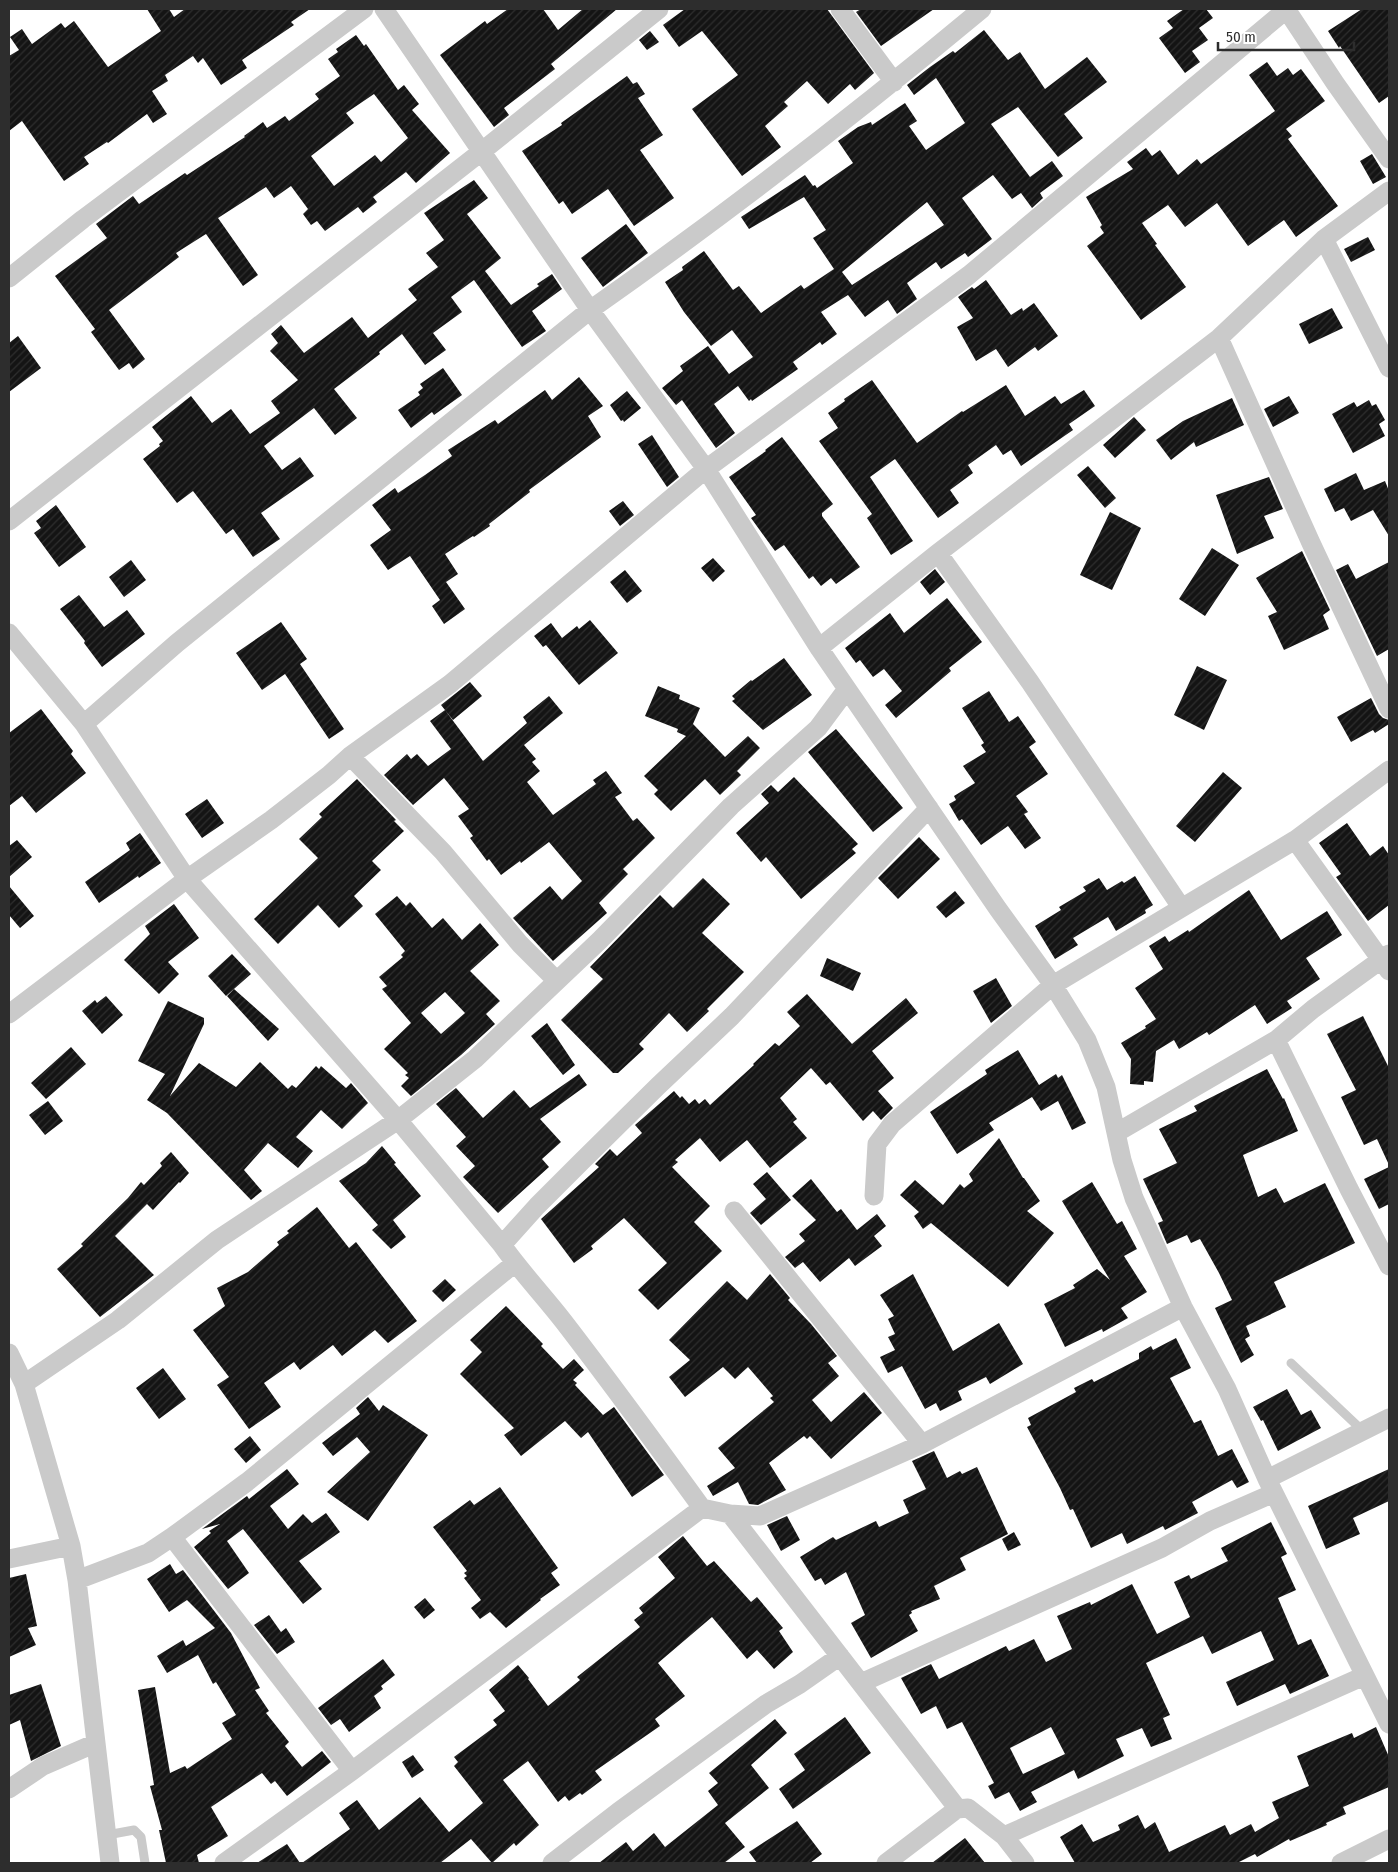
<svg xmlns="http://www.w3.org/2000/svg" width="1398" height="1872" font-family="'Fira Sans Condensed',sans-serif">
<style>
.building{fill:url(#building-hatch);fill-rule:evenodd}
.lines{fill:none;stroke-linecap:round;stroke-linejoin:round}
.lane{stroke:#cacaca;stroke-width:9}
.street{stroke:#cacaca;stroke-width:19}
</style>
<defs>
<pattern id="building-hatch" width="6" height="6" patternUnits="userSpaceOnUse" patternTransform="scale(1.25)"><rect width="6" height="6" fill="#141414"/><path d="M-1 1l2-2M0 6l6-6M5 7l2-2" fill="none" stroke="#2e2e2e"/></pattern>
</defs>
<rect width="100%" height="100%" fill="#fff"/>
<path class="building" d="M147,9H169L174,17L185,9H310L291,22L294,25L242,60L247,68L221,85L203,58L198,63L193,56L165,75L168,81L152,91L167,114L153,123L147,114L108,143L107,142L84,157L89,164L64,181L22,121L9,131V56L19,50L10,37L22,29L32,44L61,23L65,28L74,21L108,67L161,31Z
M508,9H543L558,30L583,9H617L551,64L555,69L504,108L509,115L494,127L440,55L485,21L487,24Z
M685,9H827L874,73L855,90L850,84L828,104L807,81L784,102L788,106L765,126L781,147L742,176L692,109L738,75L702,31L679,47L663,25Z
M861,9H934L881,46L856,12Z
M1184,9H1206L1213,18L1199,28L1208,40L1192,51L1200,62L1185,73L1159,38L1173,28L1167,21Z
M1362,9H1389V96L1379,103L1340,46L1339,48L1328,31Z
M984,30L1008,60L1020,52L1045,89L1087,57L1107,82L1064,114L1083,138L1058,157L1018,107L991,124L1030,177L1052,161L1063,176L1040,193L1043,198L1032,208L1021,193L1012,199L993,175L962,198L992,239L968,257L965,253L941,269L936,262L907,283L917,299L897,314L888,300L865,317L848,295L821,312L837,334L822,345L820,342L793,362L798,369L752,401L751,399L749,401L738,386L714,404L735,433L716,448L682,400L676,405L662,388L683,371L680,366L708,346L729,374L753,357L732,330L711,346L684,312L665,282L683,270L682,267L704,251L733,290L739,286L761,313L801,285L804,289L834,269L813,238L826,230L804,197L749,229L741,217L805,175L813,186L815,185L817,188L853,163L838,141L858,127L871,122L872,125L905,103L917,121L909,126L926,150L965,123L936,78L914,95L907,85L930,67L953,51L955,53ZM927,202L944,225L852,285L842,272Z
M650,31L659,42L647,50L639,40Z
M356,35L364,46L366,44L398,90L404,85L419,104L412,110L450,153L416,183L406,172L373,197L377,202L363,213L358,207L325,231L317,221L311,225L303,214L308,209L291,186L274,198L266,187L218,218L258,275L243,286L206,234L176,253L179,257L109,310L145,359L133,369L129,363L119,370L91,332L95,329L55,276L107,238L96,224L133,196L139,204L185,173L187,175L245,137L244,136L263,122L267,128L285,116L289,121L319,99L315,94L340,76L328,59L338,52L336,49ZM374,94L408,138L381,162L375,155L334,186L311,156L354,123L346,113Z
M1267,62L1277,76L1288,68L1293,75L1301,69L1325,101L1286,129L1292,136L1288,139L1338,206L1296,237L1284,220L1248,246L1217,203L1185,227L1168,205L1142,223L1157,244L1155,245L1186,287L1141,320L1087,246L1104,233L1100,227L1102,225L1086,197L1133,169L1127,162L1146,148L1152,156L1160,150L1178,175L1197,159L1201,164L1275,111L1249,75Z
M627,76L633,84L637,82L645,94L638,98L663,135L640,150L674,198L634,226L608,189L572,214L563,201L559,204L522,151L562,125L561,123Z
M1372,154L1386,177L1373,184L1360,161Z
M474,180L488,198L467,214L501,258L485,271L511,305L539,286L537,284L552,274L562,289L532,311L546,331L522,347L474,280L451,297L462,312L433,333L446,350L425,365L402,334L379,352L380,354L334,389L357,418L335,435L314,408L264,446L282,470L300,457L314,476L261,513L280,539L253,557L233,529L226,534L193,491L177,503L143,459L160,446L159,444L163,441L152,427L191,396L212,423L231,409L250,434L280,413L271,401L298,380L270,351L278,343L271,334L281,325L304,353L352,317L368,338L417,300L408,289L438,267L426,253L444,240L424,213Z
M626,224L648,253L603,287L581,258Z
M1368,237L1375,250L1351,262L1344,249Z
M986,280L1011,315L1022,308L1023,311L1034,303L1058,336L1038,351L1035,347L1008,367L996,349L976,361L957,327L973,318L958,297L972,287L974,289Z
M1332,308L1343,328L1309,344L1299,324Z
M18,336L41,368L9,392V343Z
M443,368L462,395L434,415L432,412L411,428L398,410L420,395L418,392L423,388L420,384Z
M579,377L603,406L588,416L601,437L529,490L530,492L489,524L490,526L474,537L473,536L445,554L458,574L446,582L465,609L444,624L432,606L440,600L410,556L388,570L370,545L391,530L372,505L395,488L398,493L425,475L452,456L448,450L495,420L498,424L545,390L552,400Z
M872,380L917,443L962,411L963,412L1006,385L1025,416L1055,396L1061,404L1084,390L1095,406L1069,424L1073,430L1021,466L1011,450L1003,455L996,445L968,465L973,473L950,490L959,503L938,518L895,459L870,477L913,541L891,555L867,518L872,514L819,441L838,428L828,413L845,401L844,399Z
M627,391L641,408L624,422L623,420L621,421L610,405Z
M1289,396L1299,413L1273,427L1264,409Z
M1232,398L1244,425L1196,447L1194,442L1171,460L1156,440L1183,421Z
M1369,400L1372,406L1376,404L1385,420L1379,424L1385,436L1353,453L1332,414L1354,402L1357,407Z
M1134,417L1146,430L1115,458L1103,445Z
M652,435L679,477L667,487L638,444Z
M782,437L833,504L822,513V516L860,567L836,584L831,578L821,586L813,576L809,579L784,545L775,551L751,518L756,515L729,477L766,451L765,450Z
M1088,466L1116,498L1105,508L1077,475Z
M1356,473L1364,490L1385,481L1389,491V536L1373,510L1351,521L1344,508L1335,512L1324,489Z
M1269,477L1283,509L1264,516L1274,538L1237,554L1216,495Z
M623,501L634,515L620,526L609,511Z
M56,505L86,547L59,567L34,533L41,528L36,521Z
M1110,512L1141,528L1112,590L1080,575Z
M1212,548L1239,565L1205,616L1179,599Z
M1302,551L1330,610L1323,615L1329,629L1284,650L1268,616L1277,612L1256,578Z
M713,558L725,571L713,582L701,568Z
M131,560L146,580L124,597L109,577Z
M1389,562V649L1377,656L1336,570L1348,564L1356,579Z
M935,569L945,582L930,595L920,582Z
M625,570L642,591L627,603L610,582Z
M79,595L104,627L127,610L145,634L102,667L84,643L85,641L60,609Z
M947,598L982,642L949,668L951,671L896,718L885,705L902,691L884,669L873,677L860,660L856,663L845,648L890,613L904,633Z
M590,620L618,653L579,685L546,645L543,647L534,636L551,623L562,638L577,626L579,629Z
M281,622L307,659L300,664L344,729L329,739L285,674L262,690L236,653Z
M784,658L812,695L763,730L732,701L735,699L732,696L751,680L752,681Z
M1197,666L1227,680L1204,730L1174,715Z
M470,682L482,696L453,720L441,705Z
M658,686L680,695L679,699L700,708L693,724L725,757L748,736L760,748L737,771L741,775L720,795L705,779L671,811L654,794L658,790L644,776L686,736L677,732L678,729L645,716Z
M989,691L1009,722L1018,716L1036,742L1029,747L1048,774L1016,796L1028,812L1024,814L1041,838L1025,849L1008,826L981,845L962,819L959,821L949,804L956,800L954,796L975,783L963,766L986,752L981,745L984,743L962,708Z
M549,696L563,713L524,745L536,759L532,762L540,771L527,782L553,815L596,784L593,780L606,771L622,793L615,797L633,821L637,818L655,838L623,869L628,874L599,903L607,913L553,961L513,918L550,886L562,900L582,881L549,842L521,863L520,861L501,875L489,859L487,861L470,838L473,836L458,816L469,809L444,778L413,805L384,775L407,754L411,759L417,754L428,766L451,749L430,721L445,710L483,761L527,723L523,717Z
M1371,698L1379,714L1383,718L1389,720V724L1375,733L1373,730L1351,742L1337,717Z
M41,709L73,751L71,754L86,773L36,813L22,796L9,806V733Z
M836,729L903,808L873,832L808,752Z
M1223,772L1242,788L1195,842L1176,826Z
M794,777L858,844L852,849L856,853L801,899L766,857L761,862L736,833L769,803L761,794L771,785L778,792Z
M357,779L396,820L394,821L404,831L372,861L381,870L354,896L363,906L339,928L318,905L278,944L254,919L318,858L299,839L322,817L319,814Z
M207,799L224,823L202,838L185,814Z
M1347,823L1370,856L1383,846L1389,855V905L1368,921L1336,877L1341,874L1319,843Z
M140,833L161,863L139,878L138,876L99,903L85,882L130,850L126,843Z
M919,837L940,859L898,899L878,878Z
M17,840L32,857L9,877V846Z
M1135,876L1153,905L1145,910L1146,913L1116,931L1108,917L1073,938L1078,945L1055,959L1035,926L1061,910L1059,907L1086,891L1083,887L1099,878L1107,890L1122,881L1124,883Z
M703,878L730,904L702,933L744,972L707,1009L709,1011L687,1032L669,1013L639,1044L644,1049L618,1073H613L561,1020L603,979L590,967L660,895L673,908Z
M9,886L34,916L20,928L9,915Z
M1249,890L1281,940L1327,911L1342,935L1306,958L1320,979L1287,1001L1292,1008L1267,1024L1255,1005L1209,1035L1207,1032L1179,1049L1174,1040L1156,1051L1153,1082L1144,1081V1085L1130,1084L1131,1059L1121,1043L1146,1028L1145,1026L1156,1019L1135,988L1163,969L1149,946L1165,936L1169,942L1188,930L1189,932Z
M955,891L965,903L946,918L936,907Z
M397,896L406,906L410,902L432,928L443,918L462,940L480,923L499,945L470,971L500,1001L486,1014L495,1024L461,1055L411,1096L401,1086L409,1078L405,1075L408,1073L384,1049L411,1023L382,989L387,986L379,977L403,957L401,955L405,951L375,914ZM445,992L465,1013L441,1034L421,1013Z
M174,904L199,938L168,962L179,974L159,994L124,960L150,934L145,926Z
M232,954L251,974L226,996L208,976Z
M827,958L861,973L853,991L820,976Z
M996,978L1012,1006L991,1023L973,991Z
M234,989L279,1029L268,1041L227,996Z
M807,994L852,1044L906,998L918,1013L872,1051L894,1078L878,1091L893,1108L881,1120L873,1111L863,1121L830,1082L826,1085L811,1068L780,1098L797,1119L793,1122L807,1138L770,1168L747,1140L720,1162L700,1138L675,1160L678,1162L672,1167L710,1206L694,1222L722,1251L658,1310L638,1290L667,1263L624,1218L591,1246L593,1249L574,1263L541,1219L599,1167L595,1164L610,1149L617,1156L642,1133L635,1125L674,1091L680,1098L682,1096L689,1104L695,1099L699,1104L705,1099L710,1105L754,1065L753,1064L775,1043L779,1046L800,1026L787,1012Z
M106,996L123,1015L102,1034L82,1011L95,1000L97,1003Z
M168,1001L204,1018V1024L170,1096L199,1063L236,1087L260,1062L288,1089L292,1085L296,1088L316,1066L319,1069L321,1066L346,1088L351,1083L368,1103L342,1129L321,1110L296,1137L313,1151L298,1168L268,1143L244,1170L262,1191L251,1200L167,1113L147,1100L165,1074L138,1061Z
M1363,1016L1389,1068V1165L1377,1139L1364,1145L1341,1097L1356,1090L1327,1034Z
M547,1023L575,1065L563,1075L531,1036Z
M71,1047L86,1064L46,1099L31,1083Z
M1018,1050L1039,1085L1056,1074L1058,1078L1062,1075L1086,1123L1072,1130L1058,1101L1041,1111L1032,1097L989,1123L994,1130L957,1154L930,1112L987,1074L985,1070Z
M1267,1069L1283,1099L1284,1098L1298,1131L1243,1155L1258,1197L1276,1188L1284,1203L1325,1183L1355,1243L1274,1282L1286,1307L1246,1326L1250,1336L1245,1339L1254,1355L1241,1363L1215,1308L1232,1300L1219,1273L1200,1239L1191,1243L1187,1235L1167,1244L1158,1223L1163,1221L1143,1179L1177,1163L1159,1129L1197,1111L1194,1106Z
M579,1074L587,1085L540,1119L561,1142L542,1159L549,1167L498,1213L463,1177L475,1166L456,1146L466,1137L436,1104L456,1088L483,1118L514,1090L530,1108Z
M48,1101L63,1121L45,1135L29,1115Z
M999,1138L1023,1178H1024L1040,1201L1027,1211L1054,1233L1008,1287L931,1223L923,1229L914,1216L919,1212L900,1195L915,1180L943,1205L960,1184L964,1188L973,1181L969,1174Z
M382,1146L396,1163L394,1164L421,1196L393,1220L406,1237L391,1249L372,1230L378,1225L339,1181L366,1163Z
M171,1152L189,1173L180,1183L179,1182L153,1210L147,1204L115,1236L154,1275L100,1317L57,1269L83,1246L81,1244L128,1198L141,1182L144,1185L162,1166L160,1163Z
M1389,1167V1204L1379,1209L1364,1179Z
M767,1172L791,1200L761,1225L750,1213L766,1199L753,1184Z
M811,1179L837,1212L841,1209L857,1230L877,1214L886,1226L874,1236L882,1246L855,1266L849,1258L820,1282L803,1262L795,1268L785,1257L805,1241L799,1234L816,1220L792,1196Z
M1092,1182L1117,1224L1122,1221L1137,1249L1124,1256L1147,1292L1121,1308L1128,1318L1103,1332L1102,1329L1065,1347L1044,1304L1075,1288L1073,1285L1097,1269L1110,1280L1062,1201Z
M317,1207L349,1248L356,1242L417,1321L388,1343L375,1330L342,1356L333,1345L300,1370L294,1362L264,1383L281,1407L249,1429L217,1385L229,1377L193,1330L225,1306L217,1288L248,1272L279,1245L277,1242L289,1233L287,1231Z
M770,1274L790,1298L788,1300L811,1324L837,1356L828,1363L839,1376L812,1400L831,1422L864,1392L882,1413L831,1459L810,1436L807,1439L804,1436L769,1463L786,1490L758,1505L749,1504L738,1482L713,1496L707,1486L735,1468L718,1448L774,1402L770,1398L773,1396L748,1367L735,1379L723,1367L685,1397L669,1377L690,1360L669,1340L727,1281L747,1300Z
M913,1274L953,1351L999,1323L1023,1364L990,1384L986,1377L958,1391L962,1400L940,1411L936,1403L925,1409L902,1366L888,1373L880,1357L895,1350L888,1337L895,1334L888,1319L894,1316L880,1295Z
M445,1279L456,1290L443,1302L432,1291Z
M506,1306L543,1344L541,1346L563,1369L574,1359L584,1370L573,1380L577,1383L575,1385L603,1415L614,1407L664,1475L632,1497L588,1432L581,1438L565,1421L521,1456L504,1435L514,1428L460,1374L482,1352L470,1340Z
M1176,1338L1191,1368L1170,1378L1194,1423L1201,1420L1218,1456L1232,1449L1249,1482L1237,1488L1232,1480L1192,1502L1198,1513L1165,1530L1163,1526L1127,1544L1122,1533L1091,1548L1073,1509L1070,1510L1060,1488L1027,1427L1031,1425L1028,1418L1076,1392L1074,1388L1092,1379L1094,1382L1139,1359V1353L1151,1346L1153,1350Z
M163,1368L186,1399L159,1419L136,1388Z
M1287,1389L1301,1415L1311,1410L1321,1428L1278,1451L1263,1420L1261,1421L1253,1407Z
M368,1397L379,1411L383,1405L428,1435L368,1521L327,1492L370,1452L357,1437L333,1456L322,1443L360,1414L356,1408Z
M250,1436L261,1450L246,1463L234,1449Z
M934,1451L947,1478L960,1471L962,1474L977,1467L1008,1534L960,1558L966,1570L934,1586L940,1599L911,1611L912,1613L909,1615L918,1631L871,1658L851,1623L865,1615L846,1572L825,1585L821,1578L815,1581L800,1557L833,1537L836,1540L876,1521L879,1527L909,1513L903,1500L926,1489L912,1461Z
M287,1469L299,1484L270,1506L288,1529L303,1514L312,1523L326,1513L340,1532L299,1561L322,1589L303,1604L243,1529L227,1541L249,1573L228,1589L194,1547L211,1533L209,1531L220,1524L202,1529L247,1496L249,1499Z
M1389,1469V1501L1353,1518L1360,1534L1326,1549L1308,1506Z
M500,1487L558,1568L551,1573L560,1585L540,1599L541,1600L506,1628L490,1612L480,1619L471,1608L481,1600L464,1578L467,1576L464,1573L467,1571L433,1527L470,1500L474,1505Z
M787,1516L800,1540L781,1551L767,1525Z
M1271,1522L1287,1554L1281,1557L1296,1590L1278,1598L1298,1645L1311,1639L1329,1676L1290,1694L1285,1684L1237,1706L1226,1682L1274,1660L1261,1631L1212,1654L1203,1636L1146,1663L1170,1715L1163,1718L1172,1739L1151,1747L1142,1728L1116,1739L1124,1756L1078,1779L1074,1770L1031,1792L1037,1802L1020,1811L1009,1792L995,1799L988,1786L994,1783L962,1722L947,1729L936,1706L921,1714L901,1678L931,1664L939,1679L1006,1646L1009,1651L1034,1639L1046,1662L1072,1649L1057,1616L1090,1602L1091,1605L1132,1584L1157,1634L1190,1617L1174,1582L1189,1575L1191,1579L1228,1561L1221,1548ZM1051,1727L1065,1754L1023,1774L1010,1748Z
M1014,1532L1021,1545L1008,1551L1002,1539Z
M683,1536L707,1566L714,1561L751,1602L757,1597L783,1628L779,1631L793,1652L774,1669L757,1650L747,1659L712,1617L658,1663L685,1696L655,1719L660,1726L595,1771L602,1780L582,1795L580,1793L569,1801L565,1796L558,1802L528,1761L503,1780L539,1825L516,1846L514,1843L492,1863L471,1839L440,1863H302L350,1829L339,1813L357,1800L379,1830L420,1797L449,1832L483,1803L454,1766L458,1762L454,1757L497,1725L493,1720L505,1711L489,1690L518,1665L529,1678L528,1679L548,1706L580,1680L577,1677L640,1627L634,1620L643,1613L639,1608L675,1578L658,1557Z
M170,1564L176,1574L183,1570L231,1633L260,1688L255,1690L269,1711L266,1713L289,1742L285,1746L302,1767L322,1751L331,1762L287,1796L275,1781L271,1784L262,1773L211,1807L228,1836L197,1855L199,1863H166L159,1830H162L150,1786L154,1785L138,1690L155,1687L170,1773L185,1766L187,1769L232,1739L222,1723L236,1715L216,1682L213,1684L198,1655L167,1673L157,1656L183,1640L186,1646L215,1628L187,1600L169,1612L147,1579Z
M26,1574L37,1626L28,1628L36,1645L9,1657V1578Z
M425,1598L435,1610L424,1619L414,1607Z
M269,1615L281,1632L286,1628L295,1642L277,1654L254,1625Z
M383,1659L395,1675L381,1686L383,1689L374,1696L381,1708L349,1732L340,1719L331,1725L318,1708Z
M41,1684L61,1746L31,1761L20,1720L9,1725V1695Z
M845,1717L871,1753L793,1809L779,1789L805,1770L794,1754Z
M775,1719L787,1733L751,1765L769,1788L725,1823L745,1847L724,1863H599L626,1842L633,1851L654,1833L665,1847L718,1805L708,1791L718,1783L709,1773Z
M1376,1727L1389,1757V1787L1343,1807L1346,1814L1326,1823L1327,1825L1290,1841L1289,1839L1257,1857L1255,1854L1237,1863H1075L1060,1837L1082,1824L1093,1842L1120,1830L1118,1825L1138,1815L1145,1829L1155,1822L1169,1852L1225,1825L1230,1835L1251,1824L1255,1832L1279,1818L1272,1802L1309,1786L1297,1756L1352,1733L1354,1738Z
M413,1755L424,1770L412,1778L402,1762Z
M797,1821L822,1854L810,1863H757L749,1852Z
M965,1838L985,1863H932Z
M287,1844L300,1863H257Z"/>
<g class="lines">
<path class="lane" d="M1291,1363L1363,1431
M107,1835L134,1830L141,1837L145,1863"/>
<path class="street" d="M384,9L590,310L706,469L819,648L998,909L1053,985L1087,1040L1106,1087L1122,1160L1134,1198L1183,1307L1227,1389L1267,1479L1389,1724
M840,9L894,82
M1286,9L1335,83L1389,159
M1324,239L1389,368
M9,278L83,219L364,9
M1219,338L1311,543L1389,709
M9,521L481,152L659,9
M938,553L1030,682L1181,907
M9,633L84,724L187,879L398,1120L502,1245C521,1272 544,1296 564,1322C611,1383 657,1446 702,1508L730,1514L760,1516L922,1444L1183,1307
M819,648L938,553L1219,338L1324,239L1389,191
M84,724L177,643L590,310C725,215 856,114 982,9
M350,756L443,852L520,944L557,981
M1295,840L1389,971
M9,1014L187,879L271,820L329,775L350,756L450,684L706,469L969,275L1287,9
M1276,1040L1349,1189L1389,1266
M1116,1133L1276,1040L1313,1009L1389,954
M874,1196L877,1144L892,1124L1053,985L1295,840L1389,770
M734,1211L922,1444
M502,1245L537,1206L581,1162L658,1086L732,1016L929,808
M9,1353L24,1384L71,1546L77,1580L110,1863
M24,1384L118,1320L217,1240L398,1120L475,1059L600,940L731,806L818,728L847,689
M1267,1479L1389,1418
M730,1514L958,1809
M172,1537L352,1771
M9,1559L71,1546
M77,1580L148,1553L172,1537L247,1482L515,1263
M861,1683L1162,1548L1210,1521L1274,1493
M9,1789L43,1766L96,1743
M1004,1836L1364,1676
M224,1863L352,1771L702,1508
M552,1863L618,1812L766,1704L800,1684L840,1656
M886,1863L957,1809L968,1808L1004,1836L1025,1863
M1341,1863L1389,1839"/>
</g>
<rect width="1398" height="1872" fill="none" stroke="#2d2d2d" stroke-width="20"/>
<path d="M1218 42v8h136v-8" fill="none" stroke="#2d2d2d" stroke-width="2.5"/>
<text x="1226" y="42" font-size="15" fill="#2d2d2d" stroke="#ffffff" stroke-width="4" paint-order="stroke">50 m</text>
</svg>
